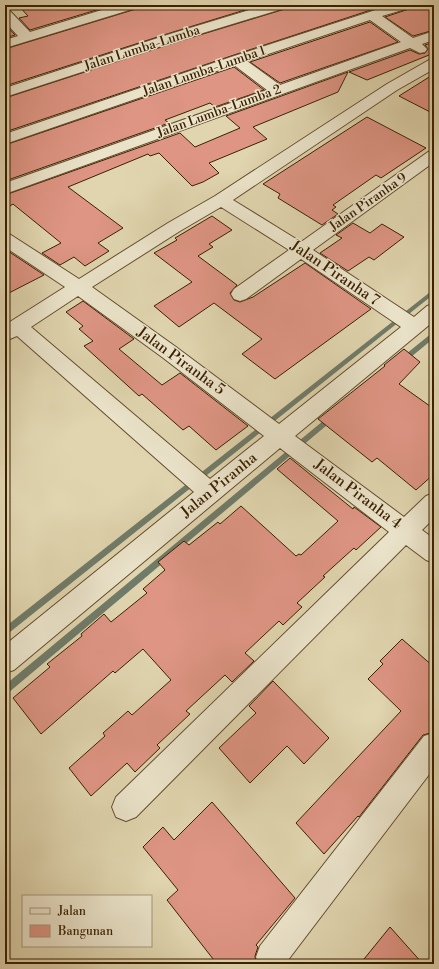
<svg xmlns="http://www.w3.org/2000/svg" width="439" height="969" font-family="'Libre Bodoni',serif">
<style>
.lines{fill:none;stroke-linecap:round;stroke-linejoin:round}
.stream{fill:#707b69;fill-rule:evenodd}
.building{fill:#de9584;stroke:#3b2002}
.street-casing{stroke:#644d2d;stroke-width:2}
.street{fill:#ebe4cb;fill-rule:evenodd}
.labels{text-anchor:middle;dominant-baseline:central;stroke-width:3;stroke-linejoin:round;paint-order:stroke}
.far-street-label{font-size:13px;fill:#3b2002;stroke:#ebe4cb}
.street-label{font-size:15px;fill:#3b2002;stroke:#ebe4cb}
</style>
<rect width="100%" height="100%" fill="#e0d5af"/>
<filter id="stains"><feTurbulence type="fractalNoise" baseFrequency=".005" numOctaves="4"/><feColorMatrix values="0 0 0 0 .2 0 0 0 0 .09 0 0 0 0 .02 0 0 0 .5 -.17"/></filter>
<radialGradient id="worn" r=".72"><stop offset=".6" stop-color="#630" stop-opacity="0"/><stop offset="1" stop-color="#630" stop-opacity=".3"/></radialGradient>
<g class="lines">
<path class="stream" d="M434,289V294L5,636V627Z
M432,333H434V338L405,362H401L400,360L401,358Z
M331,415L333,416L334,418L333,420L8,693L5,694V685L329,416Z"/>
</g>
<path class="building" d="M18,5H113L30,30L19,18L28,16Z
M138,5H261L170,33L5,86V49L136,9Z
M287,5H386L231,56L5,132V98L180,41L285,9Z
M411,5H434V30L413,36L385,17L409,9Z
M370,22L398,42L280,83L250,62Z
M5,24L15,35L5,38Z
M434,42V53L367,80L349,72L410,50L419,54L425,53L428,49L425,45Z
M234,67L264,90L215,107L210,103L165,120L169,123L5,181V145Z
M348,72L338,92L253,127L267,139L209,163L219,173L203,182L192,186L159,153L150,156L148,154L68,187L123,228L98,243L109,251L85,266L74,257L60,265L42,253L61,243L13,204L5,209V195L180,133L195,147L240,128L226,116Z
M434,74V114L399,96Z
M367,117L426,148L381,178L376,175L333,205L336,207L332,210L338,214L322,225L278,198L280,194L263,184Z
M212,216L232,230L209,244L213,247L198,256L237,285L230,293L234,300L240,302L253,297L305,263L371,309L275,379L242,354L262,339L214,303L179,327L154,306L192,282L154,253L177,240L175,238Z
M353,223L370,233L382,224L404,237L374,260L369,257L348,271L320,253L342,238L336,235Z
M5,249L44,275L5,295Z
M83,301L134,339L119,349L162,385L180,373L248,426L216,450L189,426L183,430L142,394L139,396L84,346L93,341L79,329L83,326L66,312Z
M404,349L420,362L399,384L434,409V474L416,490L377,458L372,462L318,419L385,366L384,365Z
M290,458L353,509L354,507L381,527L356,550L354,548L323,576L325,577L297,603L302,607L283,625L279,621L245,653L254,661L232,682L225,675L186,711L190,714L157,745L160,748L135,772L127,763L91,796L69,768L105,736L103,733L128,711L132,715L171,680L143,649L115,673L113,671L41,734L13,698L50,667L47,664L82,636L81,634L104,614L111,622L147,593L143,589L165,570L158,562L184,541L189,545L218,522L220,524L241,506L296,556L299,554L301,555L338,521L277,469Z
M402,639L434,667V732L423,735L359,817L358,816L324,854L296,823L401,711L368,679L383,664L380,661Z
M273,681L329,738L304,764L287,746L250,783L219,748L256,713L249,706Z
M212,802L295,898L256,945L258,947L255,956L256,964H217L167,900L178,890L143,847L163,827L174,840Z
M390,927L423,964H360Z"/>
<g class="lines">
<defs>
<path id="street" d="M118,5H137L136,8L5,48V40L18,36L5,22V10L10,11L30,32Z
M266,5H286L285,8L180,40L5,97V88L170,34Z
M391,5H410L409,8L382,16L413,38L434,31V40L422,44L427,49L425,52L420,53L410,48L5,194V183L267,90L234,65L5,144V134L231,57ZM370,20L401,42L280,85L247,61Z
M434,59V69L397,90L233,200L301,242L428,152L434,150V162L313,250L414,317L427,306L434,304V321L295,436L404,517L426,496L434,493V518L422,530L434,539V563L426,560L406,545L136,817L126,821L116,817L112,807L116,797L389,532L280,448L14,670L5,673V645L194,492L17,336L5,341V325L65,287L5,247V233L11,235L79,279L168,223L215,196L387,84L429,60ZM221,207L289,250L234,289L231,294L234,299L240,301L246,299L301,259L401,327L279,424L176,347L92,287L180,231ZM78,296L162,357L264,436L210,479L31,327Z
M434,733V768L285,964H258L256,957L260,946L424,736Z"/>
</defs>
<use href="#street" class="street-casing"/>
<use href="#street" class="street"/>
</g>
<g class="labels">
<g class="far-street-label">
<text transform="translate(142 48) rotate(-18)">Jalan Lumba-Lumba</text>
<text transform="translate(204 71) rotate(-19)">Jalan Lumba-Lumba 1</text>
<text transform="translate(219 111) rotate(-20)">Jalan Lumba-Lumba 2</text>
<text transform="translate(368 202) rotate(-35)">Jalan Piranha 9</text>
</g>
<g class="street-label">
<text transform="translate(335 273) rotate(34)">Jalan Piranha 7</text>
<text transform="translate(181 361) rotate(36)">Jalan Piranha 5</text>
<text transform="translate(219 485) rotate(-39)">Jalan Piranha</text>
<text transform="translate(358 494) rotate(37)">Jalan Piranha 4</text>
</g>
</g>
<rect width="439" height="969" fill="none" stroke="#e0d5af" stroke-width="20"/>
<rect x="6" y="6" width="427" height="957" fill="none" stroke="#3b2002" stroke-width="2"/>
<rect x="10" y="10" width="419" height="949" fill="none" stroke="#3b2002"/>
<rect x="22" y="895" width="130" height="52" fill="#ebe4cb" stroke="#a5967b"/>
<rect x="30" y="908" width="20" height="6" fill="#ebe4cb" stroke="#a5967b"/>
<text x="58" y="915" font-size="12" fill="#3b2002">Jalan</text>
<rect x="30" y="925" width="20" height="12" fill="#de9584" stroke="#a5967b"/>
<text x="58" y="935" font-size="12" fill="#3b2002">Bangunan</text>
<rect width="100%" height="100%" filter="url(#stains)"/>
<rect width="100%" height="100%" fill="url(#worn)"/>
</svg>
